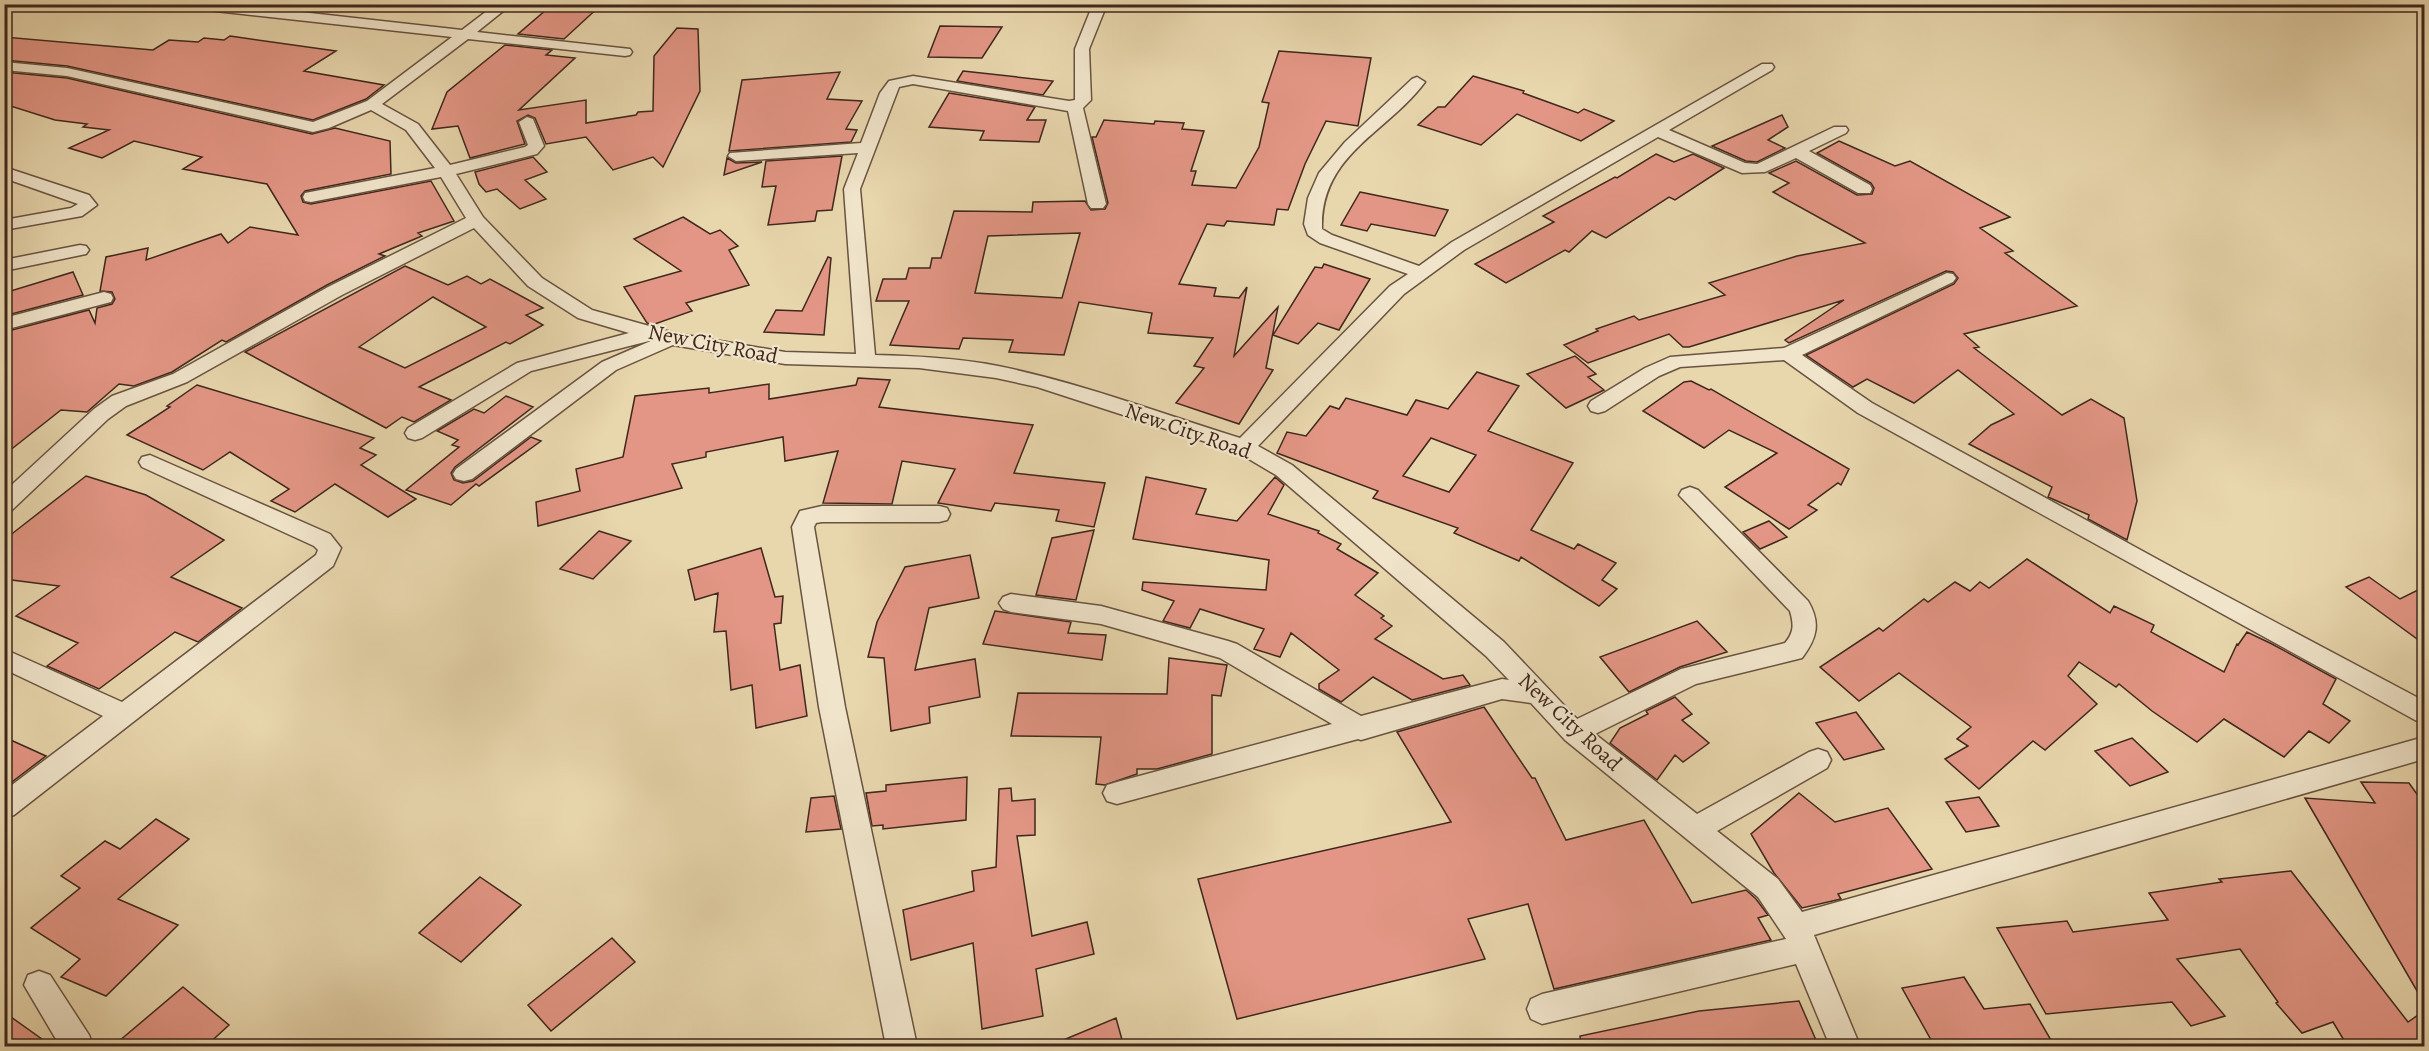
<svg xmlns="http://www.w3.org/2000/svg" width="2429" height="1051" font-family="Alegreya,serif">
<style>
.building{fill:#e39685;stroke:#3f271c;stroke-width:1.5;fill-rule:evenodd}
.lines{fill:none;stroke-linecap:round;stroke-linejoin:round}
.minor-casing{stroke:#695340;stroke-width:3}
.minor{fill:#f0e4ca;fill-rule:evenodd}
.labels{text-anchor:middle;dominant-baseline:central;stroke-width:4.5;stroke-linejoin:round;paint-order:stroke}
.street-label{font-size:22px;fill:#3f271c;stroke:#f0e4ca}
</style>
<rect width="100%" height="100%" fill="#e8d6ad"/>
<filter id="stains"><feTurbulence type="fractalNoise" baseFrequency=".00333" numOctaves="4"/><feColorMatrix values="0 0 0 0 .2 0 0 0 0 .09 0 0 0 0 .02 0 0 0 .5 -.17"/></filter>
<radialGradient id="worn" r=".72"><stop offset=".6" stop-color="#630" stop-opacity="0"/><stop offset="1" stop-color="#630" stop-opacity=".3"/></radialGradient>
<path class="building" d="M553,4H602L564,39L518,34Z
M940,26L1002,27L982,58L928,57Z
M677,28L698,29L700,91L663,167L653,157L613,170L586,137L546,144L535,118L528,115L517,121L525,144L470,158L458,126L432,129L447,92L505,45L552,50L546,55L575,58L519,110L586,100V123L636,115L638,112L653,111L654,56Z
M230,36L336,51L304,71L384,85L366,99L313,120L67,66L4,60V37L153,50L169,40L198,42L204,38L224,40Z
M1279,51L1371,58L1358,126L1326,121L1305,164L1288,210L1277,209L1274,225L1227,221L1224,226L1207,224L1179,284L1216,288L1214,296L1239,298L1247,287L1234,356L1278,307L1266,368L1273,370L1239,424L1176,403L1204,368L1194,366L1213,338L1148,333L1152,313L1079,302L1064,355L1009,352L1013,340L963,338L959,349L890,345L909,301H876L883,279H906L909,268H930L932,258H941L954,211L1032,212L1033,202L1085,201L1091,210L1105,209L1108,203L1092,137H1096L1104,120L1154,124L1155,121L1184,123L1182,129L1204,131L1191,171H1196L1192,185L1236,188L1259,147L1269,103L1262,102ZM1080,233L1062,298L975,293L988,236Z
M963,71L1053,81L1043,95L957,81Z
M4,72L67,78L312,134L335,128L390,141L391,174L305,191L301,196L303,202L311,204L431,181L454,221L418,233L422,236L379,254L385,256L327,285L226,342L222,340L172,372L134,386L119,384L87,412L61,410L4,455V332L89,310L95,323L97,308L112,304L115,299L112,292L100,291L106,257L148,248L146,260L221,234L228,243L250,227L298,235L267,184L183,169L202,157L134,141L102,158L69,148L109,130L83,127L87,124L55,120L4,104Z
M840,72L827,99L862,101L846,129L857,130L851,142L729,151L742,80Z
M1473,76L1524,91L1523,93L1578,113L1584,109L1614,121L1581,141L1517,114L1481,145L1418,125L1438,107H1445Z
M949,93L1035,107L1027,120H1046L1039,142L980,140L984,131L929,127Z
M1782,115L1788,127L1768,140L1785,148L1757,162L1746,161L1712,146Z
M1839,141L1895,166L1910,161L2010,217L1980,228L2013,251L2005,253L2077,306L1964,334L1979,347L1974,348L2062,415L2091,399L2124,418L2137,501L2127,540L2088,519L2089,515L2048,497L2052,487L1969,444L1991,425L2014,414L1958,370L1914,403L1867,379L1853,387L1806,355L1954,284L1958,278L1953,272L1946,271L1789,343L1785,340L1844,300L1689,347H1683L1669,334L1588,363L1564,345L1598,331L1596,329L1634,316L1639,320L1725,295L1709,283L1797,256L1865,243L1773,192L1789,183L1769,173L1796,161L1857,195L1872,194L1874,188L1871,183L1817,153Z
M1656,154L1674,162L1693,154L1724,168L1675,200L1669,197L1606,238L1592,231L1569,252L1565,250L1506,283L1475,264L1554,222L1543,216L1615,177L1617,178Z
M842,156L832,210L817,211L815,221L768,225L776,186L762,187L766,161Z
M533,157L547,172L525,180L546,199L520,209L497,189L486,192L479,184L475,172Z
M727,158L736,163L762,162L724,175Z
M1360,192L1448,210L1435,236L1371,224L1367,231L1341,225Z
M683,217L710,234L720,230L738,246L729,250L749,285L686,303L692,311L652,325L647,323L624,287L681,271L634,239Z
M828,257L831,258L824,335L764,332L776,310L802,311Z
M1324,264L1370,279L1339,330L1318,323L1298,344L1273,335L1315,267L1322,268Z
M405,266L448,285L467,276L481,284L490,279L543,308L526,315L543,325L510,344L506,342L419,387L451,400L414,422L402,417L386,428L245,352ZM433,297L486,327L405,368L359,347Z
M73,272L83,295L4,316V293Z
M1575,356L1596,374L1588,377L1604,390L1566,408L1527,374Z
M1477,372L1519,386L1488,431L1573,463L1531,530L1574,549L1578,544L1616,563L1602,580L1617,589L1599,606L1521,557L1519,561L1454,533L1458,528L1373,498L1378,491L1277,453L1287,432L1306,436L1330,406L1339,409L1346,398L1407,415L1416,400L1448,409ZM1431,438L1476,455L1449,492L1403,476Z
M858,378L890,380L879,407L1033,425L1014,473L1105,483L1094,527L1056,521L1059,510L995,503L991,511L938,503L955,469L902,461L892,504L823,503L838,451L785,461L783,437L706,452V457L672,464L682,488L538,526L536,502L580,491L576,469L623,457L635,396L709,388V393L769,384V399L856,385Z
M1691,381L1709,390L1711,389L1849,469L1841,485L1838,483L1808,505L1817,510L1789,529L1725,487L1777,453L1729,430L1704,448L1643,411L1684,382Z
M197,385L374,438L360,448L376,455L361,465L416,499L388,517L335,484L295,512L271,501L289,489L230,452L203,470L127,435L170,407L167,406Z
M506,396L533,407L455,467L451,473L454,480L463,483L473,481L531,437L541,441L479,486L476,484L451,505L406,490L459,447L452,445L458,440L437,431L474,409L484,413Z
M86,476L146,495L224,540L171,577L242,608L198,642L175,632L99,689L47,666L78,643L16,616L59,586L4,579V540Z
M1146,477L1206,489L1196,514L1237,521L1275,477L1284,485L1268,514L1319,531L1318,533L1341,544L1337,549L1378,573L1355,595L1384,616L1381,618L1392,626L1375,639L1443,679L1463,675L1470,685L1412,700L1373,677L1341,702L1319,689V684L1339,670L1291,633L1280,657L1254,649L1264,629L1200,609L1190,628L1163,621L1174,601L1142,590L1143,582L1266,590L1269,560L1133,539Z
M1769,521L1787,537L1760,549L1743,532Z
M1094,530L1076,600L1036,595L1052,538Z
M599,531L631,541L593,579L560,569Z
M761,548L775,597L783,596L781,623L774,624L780,670L800,665L807,716L756,728L752,685L731,690L726,631L714,632L718,593L695,600L688,570Z
M970,555L979,598L929,608L915,670L975,659L980,697L929,707L930,723L891,731L884,658L868,657L877,622L905,567Z
M2027,559L2110,613L2114,606L2154,625L2151,632L2224,672L2237,644L2238,645L2247,632L2272,644L2336,679L2323,704L2350,721L2329,743L2309,731L2284,757L2224,719L2197,742L2152,711L2119,684L2116,687L2079,662L2068,676L2097,704L2045,750L2033,741L1979,789L1945,759L1968,746L1957,739L1971,727L1899,673L1859,701L1820,667L1879,628L1883,631L1924,599L1928,602L1955,582L1970,591L1980,582L1989,588Z
M2369,577L2400,599L2424,587V644L2346,587Z
M995,611L1071,622L1068,633L1106,635L1102,660L983,644Z
M1697,621L1727,652L1680,667L1629,692L1600,657Z
M1169,658L1227,665L1221,696L1212,695V754L1157,769H1137V774L1105,785L1096,784L1101,737L1011,736L1018,693L1167,694Z
M1675,697L1692,714L1682,720L1709,743L1683,762L1675,755L1657,780L1610,743L1620,728L1648,714L1646,711Z
M1484,707L1532,778H1535L1566,840L1644,820L1692,903L1746,890L1756,899L1768,915L1758,918L1771,940L1554,989L1528,904L1468,919L1485,959L1237,1019L1198,879L1451,822L1397,732Z
M1856,712L1884,749L1844,760L1816,723Z
M4,737L46,756L4,788Z
M2132,738L2168,772L2130,786L2095,751Z
M967,777L966,820L883,829V825L872,826L866,793L886,791V785Z
M2361,782L2409,783L2424,804V1003L2305,798L2375,803Z
M1011,788L1012,801L1035,799V835L1017,836L1032,936L1087,922L1094,954L1036,969L1043,1016L982,1029L973,943L911,960L903,910L974,891L972,871L996,867L999,789Z
M1799,793L1835,822L1888,808L1932,869L1838,894L1841,899L1802,908L1774,873L1751,834Z
M834,796L841,829L806,832L811,798Z
M1979,797L1999,826L1966,832L1946,802Z
M156,819L189,839L118,899L178,925L106,996L61,977L80,959L31,928L80,888L61,876L105,841L120,849Z
M2291,871L2408,1022L2424,1011V1047H2348L2333,1022L2302,1033L2276,1003L2278,1002L2240,949L2177,959L2225,1016L2191,1026L2172,1002L2046,1014L1997,928L2067,921L2073,932L2168,920L2149,893L2222,882L2219,879Z
M480,877L521,905L461,962L419,933Z
M612,938L635,962L551,1031L528,1005Z
M1964,977L1984,1009L2030,1004L2055,1047H1935L1902,988Z
M183,987L229,1025L205,1047H112Z
M1799,1001L1819,1047H1581L1580,1036L1699,1011Z
M4,1012L53,1047H4Z
M1116,1018L1124,1047L1049,1046Z"/>
<g class="lines">
<defs>
<path id="minor" d="M181,4H230L462,30L496,4H512L477,32L630,49L632,52L630,55L625,56L468,39L382,104L418,124L450,165L525,147L528,145L519,122L527,117L533,119L544,146L537,154L456,174L483,217L542,278L592,310L674,333L785,352L856,354L844,189L858,153L736,161L728,156L730,153L861,143L880,93L889,81L913,76L1069,101L1075,100V49L1093,4H1107L1089,49L1091,100L1083,108L1106,204L1103,208H1091L1088,204L1068,111L913,84L899,87L860,189L875,355C916,356 958,358 998,366C1081,383 1160,413 1240,438L1390,286L1408,274L1320,243L1308,235L1304,224L1308,198L1319,173L1345,142L1412,79L1417,77L1425,82C1388,132 1323,153 1322,224V229L1332,235L1419,266L1452,242L1762,64H1772L1774,67L1772,70L1669,130L1745,163L1757,164L1834,127H1846L1848,130L1846,133L1809,151L1870,185L1872,189L1870,193H1858L1796,158L1765,172L1742,173L1658,137L1464,250L1404,294L1258,446L1292,465L1504,642L1577,719L1681,669L1785,643C1794,632 1794,625 1790,611L1679,495L1682,490L1690,487L1698,490L1808,601C1821,623 1817,638 1802,658L1696,684L1595,734L1697,814L1809,752L1818,749L1827,752L1831,760L1827,768L1717,831L1778,879L1802,912L2424,737V759L1814,935L1860,1046H1830L1796,964L1542,1024L1531,1019L1527,1009L1531,999L1542,994L1786,939L1758,897L1565,740L1531,703L1502,699L1361,740L1358,739L1117,804L1107,801L1103,793L1107,785L1117,782L1332,724L1220,658L1101,624L1011,612L1003,609L999,603L1003,597L1011,594L1101,606L1228,641L1237,644L1361,716L1502,679L1509,680L1486,656L1276,475L1237,452L1037,387L996,378L919,368L785,364L673,345L616,370L472,479L464,481L456,479L453,474L456,469L602,362L653,340L531,371L422,438L415,440L408,438L405,433L408,428L517,363L629,333L578,318L528,286L474,228L342,295L187,382L126,406L108,419L12,510L4,513V492L94,409L112,396L173,374L328,287L466,218L441,177L311,202L305,201L303,197L305,193L435,168L406,130L371,110L329,128L313,132L67,76L4,70V62L67,68L313,122L367,101L452,37L188,8Z
M4,167L89,195L97,205L82,216L4,230V220L71,208L78,204L4,178Z
M80,245L86,246L89,250L86,254L4,271V260Z
M1947,273L1953,274L1956,278L1953,282L1802,355L1872,403L2179,571L2424,701V723L2415,720L1858,413L1784,360L1680,367L1659,376L1605,411L1598,413L1591,411L1588,406L1591,401L1645,368L1670,357L1784,348Z
M104,292L111,294L113,298L111,302L4,330V318Z
M150,455L330,534L341,548L333,566L14,815L4,818V791L103,716L4,669V649L122,702L316,555L318,550L314,546L142,467L139,462L142,457Z
M822,506H939L947,508L950,514L947,520L939,522H822L816,523L814,527L845,707L917,1046H886L819,707L792,527L800,511Z
M39,971L50,975L89,1035L93,1046H60L24,985L28,975Z"/>
</defs>
<use href="#minor" class="minor-casing"/>
<use href="#minor" class="minor"/>
</g>
<g class="labels">
<g class="street-label">
<text transform="translate(713 344) rotate(11)">New City Road</text>
<text transform="translate(1188 431) rotate(19)">New City Road</text>
<text transform="translate(1570 722) rotate(43)">New City Road</text>
</g>
</g>
<rect width="2429" height="1051" fill="none" stroke="#e8d6ad" stroke-width="24"/>
<rect x="6" y="6" width="2417" height="1039" fill="none" stroke="#3f271c" stroke-width="3"/>
<rect x="12" y="12" width="2405" height="1027" fill="none" stroke="#3f271c" stroke-width="1.5"/>
<rect width="100%" height="100%" filter="url(#stains)"/>
<rect width="100%" height="100%" fill="url(#worn)"/>
</svg>
